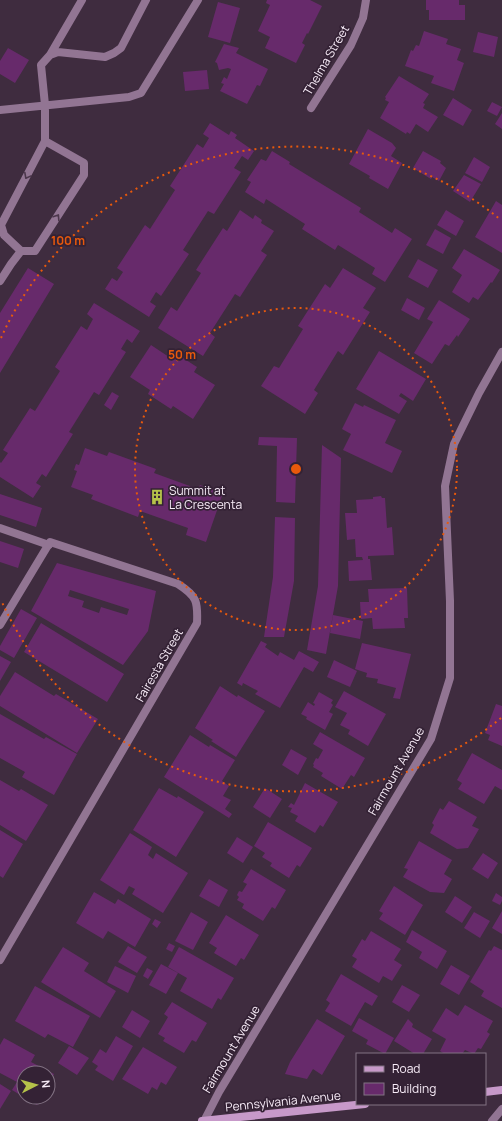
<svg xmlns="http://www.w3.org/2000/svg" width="502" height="1121" font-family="Manrope,sans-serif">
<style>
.building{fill:#672a6b;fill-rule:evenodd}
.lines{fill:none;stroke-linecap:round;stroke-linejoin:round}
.service{stroke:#927593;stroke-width:8}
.minor{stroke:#927593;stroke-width:8}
.secondary{stroke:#c799c9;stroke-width:8}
.oneway{stroke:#4c374c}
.ring{fill:none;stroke:#e8590c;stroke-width:2;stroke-dasharray:2 4}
.labels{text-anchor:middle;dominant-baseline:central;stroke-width:3.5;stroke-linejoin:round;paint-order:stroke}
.street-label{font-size:12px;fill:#f7ebf7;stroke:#342235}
.poi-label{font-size:12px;fill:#f7ebf7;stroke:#342235;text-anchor:start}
.centre{fill:#e8590c;stroke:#342235;stroke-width:2}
.ring-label{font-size:12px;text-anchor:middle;font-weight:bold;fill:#e8590c;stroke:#342235;stroke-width:3.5;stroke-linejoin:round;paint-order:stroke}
</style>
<rect width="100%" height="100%" fill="#3f2c3f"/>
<path class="building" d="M267,0H310L322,6L308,34L307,33L302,43L305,45L296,63L265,48L270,37L258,31L270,5L266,3Z
M426,0H459V5H465V20H429V10H426Z
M218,2L240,8L230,43L208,37Z
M424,31L448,39L446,44L461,49L457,60L464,63L454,91L431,83L434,76L405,66L411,50L413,51L416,45L419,46Z
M478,32L498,37L494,57L473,52Z
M224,44L239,48L236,53L268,69L260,86L257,85L247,104L220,91L224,84L221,83L224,77L227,79L231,69L228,68L219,70L217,63L215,62Z
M8,48L29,60L15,83L0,74V61Z
M207,70L209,89L185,91L183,72Z
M399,76L429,94L423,103L425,104L423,108L438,117L428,132L416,124L410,134L407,132L406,134L380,118L389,102L385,100L386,98L385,97Z
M453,98L472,110L463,126L443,115Z
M492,102L502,107L497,116L487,111Z
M502,113V129L495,124Z
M210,123L229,135L231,131L237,135L235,138L254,151L248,160L242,156L234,168L241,172L214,214L208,211L183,250L189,254L161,296L156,292L150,302L156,306L149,317L105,289L112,278L117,281L123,272L117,268L145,225L150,229L175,190L170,186L197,144L203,148L209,138L203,134Z
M368,129L392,143L396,148L391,156L402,163L388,189L369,178L370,176L349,164Z
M272,151L290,162L289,164L361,208L359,212L392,233L395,228L412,239L385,282L372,274L375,268L338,245L335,250L302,229L305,224L266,199L264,204L245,192L251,182L247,180L261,159L266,161Z
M423,151L441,161L440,163L446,168L439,181L432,177L431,179L413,168Z
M474,157L490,167L482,182L465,173Z
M464,175L481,184L470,202L453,191Z
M496,201L502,205V253L475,237Z
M240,210L253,219L255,215L262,220L261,223L274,231L261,251L267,255L240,297L235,294L210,333L215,337L203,356L158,328L171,307L177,311L201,273L196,270L223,228L227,231Z
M446,210L464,221L456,236L437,225Z
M435,229L451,238L443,254L426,245Z
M464,249L500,270L492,283L491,282L478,300L473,297L469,303L452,292L462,275L452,268Z
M418,259L438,270L428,288L408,277Z
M28,268L54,284L0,373V313Z
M343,268L376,288L363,308L370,312L343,355L338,351L314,390L318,393L305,414L261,386L274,366L279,368L303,329L298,326L325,284L330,288Z
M407,298L425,308L419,320L401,310Z
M439,300L470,319L458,337L457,335L449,346L445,344L432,364L414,353L433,322L427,319Z
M94,303L140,331L132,343L127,339L121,349L126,352L99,395L94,392L69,432L73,434L46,477L42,474L36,483L41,486L33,498L0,477V462L1,463L8,453L3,450L30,408L35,411L60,371L55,367L81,326L87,330L93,319L87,314Z
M151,345L169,357L172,351L197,367L194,372L215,385L193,419L173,406L171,409L148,394L150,390L130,377Z
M379,351L426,379L413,401L401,393L399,396L407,401L399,414L356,389Z
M112,392L119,396L111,410L104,405Z
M355,403L363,407L364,405L396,420L385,443L402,451L392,473L343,450L351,434L342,429Z
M259,437L297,438L295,503L276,502L277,446L258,445Z
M322,445L341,458L338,586L326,654L307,650L318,586Z
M85,448L107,456L109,452L156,469L154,473L198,489L200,485L223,493L206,542L186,535L188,528L140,511L138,517L91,499L93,495L71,487L77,471L74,470L76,464L79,465Z
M0,494L42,508L36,527L0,515Z
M381,496L382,498H385L387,528L392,527L394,555L368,556V559H370L372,580L349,581L348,561L363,560L362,557H356L355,539L347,540L345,513H357L356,500L373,499V497Z
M275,517L295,518L294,581L284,637H264L273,577Z
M0,541L24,549L18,568L0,562Z
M57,563L156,591L148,631L123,665L31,611ZM70,590L129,609L127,615L101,607L99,613L82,607L84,601L68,596Z
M407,588L408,618H404L405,628L373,629L372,618L361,619L360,602H369L368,589Z
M21,609L37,618L14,658L0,650V646Z
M333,615L363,621L360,639L330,633Z
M41,623L124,674L107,702L24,652Z
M261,641L267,644L265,647L278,656L280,652L294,660L299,651L319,662L313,672L304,667L280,708L255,694L258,691L243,683L242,686L237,683Z
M362,643L411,654L400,699L393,698L396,688L377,683L378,679L366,677L367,673L355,669Z
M0,656L11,662L0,681Z
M334,660L357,671L350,687L327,677Z
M15,672L54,696L56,694L98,719L77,753L0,706V696Z
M220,686L237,697L238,695L265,711L236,757L211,741L213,740L195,728Z
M344,691L386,714L368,746L348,734L350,730L340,725L347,713L335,707Z
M319,692L333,700L331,703L333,705L329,712L333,714L325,730L306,719L307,717L301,714L308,702L314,706L315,704L313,703Z
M496,704L502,706V746L488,740L490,735L485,733Z
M0,714L44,739L46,737L77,754L54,795L22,777L25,772L0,758Z
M320,732L365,758L354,777L351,775L342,789L321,776L323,773L313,767L314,765L313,764L316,758L318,759L323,750L313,744Z
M190,735L209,747L210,745L235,760L222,781L229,786L223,796L231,800L225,809L232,814L229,818L164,777Z
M291,749L307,758L298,775L282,765Z
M472,753L502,770V790L495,786L484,804L458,789L462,783L457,780Z
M0,780L19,791L21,789L48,805L26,841L0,825Z
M305,783L338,802L323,827L320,825L315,833L295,821L298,816L290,812L292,808L288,807L291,803L294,805Z
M159,788L177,798L178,796L204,812L176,857L133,830Z
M265,788L282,799L270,818L253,807Z
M449,801L477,817L472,826L479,829L468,848L457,849L430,833L434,825L432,823L440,808L443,810Z
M268,822L312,848L300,867L297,865L289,878L270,866L272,863L262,857L265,853L254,846Z
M0,830L23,844L3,878L0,876Z
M130,833L152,847L148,855L153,859L156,853L188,873L163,913L132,894L135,889L129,886L124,895L100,880Z
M237,837L253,847L243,863L227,853Z
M419,841L452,860L444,874L452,879L444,893L430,892L403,877L408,869L404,868Z
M483,853L498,863L488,879L472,869Z
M251,869L286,890L275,909L272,907L263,921L242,908L244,904L237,900L239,897L237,895L239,891L242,892L247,884L243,882Z
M209,879L228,890L219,907L199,896Z
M394,886L423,905L405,935L379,919L383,913L379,911Z
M94,892L115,904L118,899L151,919L135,947L108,931L103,939L76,923Z
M496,893L502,897V901L500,905L492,901Z
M455,896L472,907L462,923L445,912Z
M502,911V934L492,928Z
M191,912L208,922L193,950L175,941Z
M474,912L490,921L480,938L464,928Z
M226,915L259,935L244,960L241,958L236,966L214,953L217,948L209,943Z
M155,919L161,922L157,928L152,924Z
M412,930L447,951L437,969L419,958L422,952L406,942Z
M371,931L401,949L394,960L402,965L392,981L383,976L379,983L352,967L357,959L352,956L362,939L365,941Z
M169,943L175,946L172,952L166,949Z
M128,946L147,957L137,973L118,962Z
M494,946L502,950V1008L481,996L484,991L470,982L489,950L491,951Z
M63,947L89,963L84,971L116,991L100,1018L41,982Z
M179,947L234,978L221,1000L218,998L212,1009L180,991L187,978L168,967Z
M161,964L178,973L166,994L149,985Z
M451,965L470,976L459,995L440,984Z
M115,966L136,976L128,993L107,982Z
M147,968L153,971L148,979L143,976Z
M341,974L378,996L372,1006L365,1002L351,1026L325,1011L330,1003L326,1000Z
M402,985L420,995L409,1012L392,1002Z
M35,986L90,1016L73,1047L48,1034L45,1038L15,1021Z
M172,1002L207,1023L196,1042L192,1040L184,1053L163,1041L165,1038L158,1034L168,1017L164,1014Z
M465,1005L493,1021L487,1032L490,1034L481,1049L478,1048L474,1054L465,1050L462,1054H445L440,1051L446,1039L432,1031L446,1008L458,1016Z
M132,1010L150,1021L140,1038L122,1027Z
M359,1018L394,1038L385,1054L366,1044L368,1040L352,1031Z
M317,1019L345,1036L322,1075L313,1069L307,1079L285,1074L290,1062Z
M408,1019L413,1024L412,1027L432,1039L423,1054H415L394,1041Z
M116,1036L133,1046L113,1081L95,1070L98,1066L92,1062L100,1049L106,1053Z
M4,1038L35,1055L31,1062L54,1074L48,1085V1073H24V1097H41L37,1105L12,1090L17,1082L0,1073V1045Z
M69,1046L89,1058L77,1075L58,1063Z
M143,1047L177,1067L166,1085L161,1082L157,1090L152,1087L148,1094L122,1079Z
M0,1084L11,1091L0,1109Z"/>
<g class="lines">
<path class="service" d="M50,55L82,0
M0,110L129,97L141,93L198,0
M45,141L84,163V175L35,251H21L4,235L1,225L45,141V105L41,65L50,55L58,52L105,57L114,53L121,48L146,0
M0,281L11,264L21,251
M0,528L49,545"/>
<path class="minor" d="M311,108L351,45L363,18L366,0
M0,625L50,542L178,584C197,596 198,602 197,623L0,960
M204,1121L219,1092L431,739L450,678V601L445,486L454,444L479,393L502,352
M492,1121L502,1109"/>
<path class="secondary" d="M485,1092L502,1090
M202,1121L365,1104"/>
</g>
<defs><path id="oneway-chevron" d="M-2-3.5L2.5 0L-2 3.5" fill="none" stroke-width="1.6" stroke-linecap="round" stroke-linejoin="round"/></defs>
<g class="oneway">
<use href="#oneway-chevron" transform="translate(27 176) rotate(118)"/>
<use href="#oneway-chevron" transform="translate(57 217) rotate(-57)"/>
</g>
<g class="ring">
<circle cx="296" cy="469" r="161"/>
<path d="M501 718A323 323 0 0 1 1 600M1 338A323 323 0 0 1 501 220"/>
</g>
<defs>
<symbol id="building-bare" viewBox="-9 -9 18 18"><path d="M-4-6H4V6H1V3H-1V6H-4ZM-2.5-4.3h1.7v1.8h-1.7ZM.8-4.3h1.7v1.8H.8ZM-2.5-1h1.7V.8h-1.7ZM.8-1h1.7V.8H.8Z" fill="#b5c24a" stroke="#342235" stroke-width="2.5" paint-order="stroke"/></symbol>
</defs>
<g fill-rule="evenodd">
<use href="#building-bare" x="146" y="486" width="22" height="22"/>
</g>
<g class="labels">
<g class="street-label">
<text transform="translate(326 60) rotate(-60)">Thelma Street</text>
<text transform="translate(159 665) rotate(-60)">Fairesta Street</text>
<text transform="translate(396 771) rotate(-60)">Fairmount Avenue</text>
<text transform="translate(231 1049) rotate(-59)">Fairmount Avenue</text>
<text transform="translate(283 1101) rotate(-6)">Pennsylvania Avenue</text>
</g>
<g class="poi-label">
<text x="169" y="490">Summit at<tspan x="169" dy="14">La Crescenta</tspan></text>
</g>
</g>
<circle cx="296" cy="469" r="6" class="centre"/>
<g class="ring-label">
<text x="68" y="245">100 m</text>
<text x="182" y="359">50 m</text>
</g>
<rect x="356" y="1053" width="130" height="52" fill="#342235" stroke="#827283"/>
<rect x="364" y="1066" width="20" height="6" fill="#c799c9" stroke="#827283"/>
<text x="392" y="1073" font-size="12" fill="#f7ebf7">Road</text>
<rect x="364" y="1083" width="20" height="12" fill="#672a6b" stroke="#827283"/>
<text x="392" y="1093" font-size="12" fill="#f7ebf7">Building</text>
<g transform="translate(36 1085) rotate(84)"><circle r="19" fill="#342235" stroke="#827283"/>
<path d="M0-3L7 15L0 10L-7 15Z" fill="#b5c24a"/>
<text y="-6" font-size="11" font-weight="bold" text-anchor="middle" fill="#f7ebf7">N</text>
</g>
</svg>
